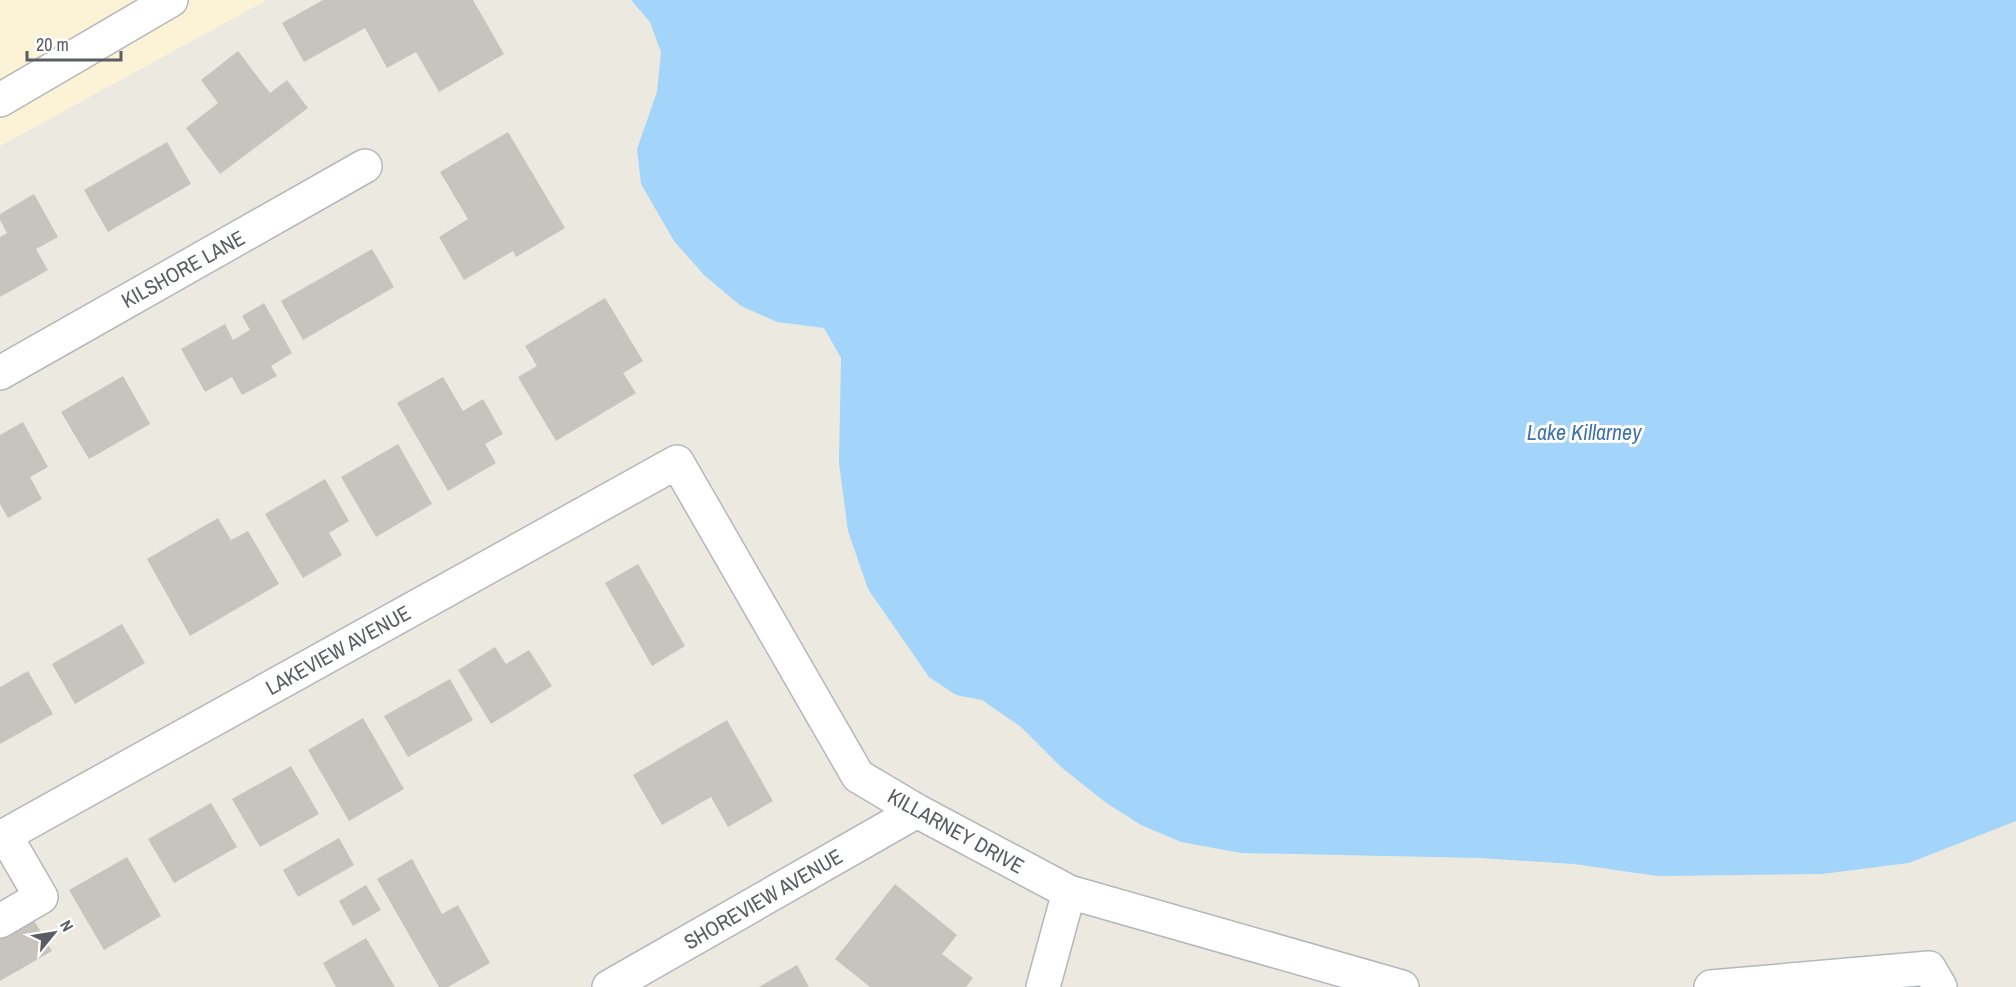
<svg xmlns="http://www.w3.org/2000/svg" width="2016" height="987" font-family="'Archivo Narrow',sans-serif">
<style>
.commercial{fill:#fcf3d6}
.water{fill:#a3d4fa}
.building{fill:#c7c4be}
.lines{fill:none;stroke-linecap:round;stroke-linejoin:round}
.minor-casing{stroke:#b4b7bb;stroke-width:36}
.minor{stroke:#fff;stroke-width:33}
.labels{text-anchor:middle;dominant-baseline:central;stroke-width:6;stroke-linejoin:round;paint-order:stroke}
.street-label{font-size:21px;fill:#5a5d61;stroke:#fff}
.water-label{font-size:22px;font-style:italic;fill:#4274ab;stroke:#fff}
</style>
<rect width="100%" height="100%" fill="#ece9e1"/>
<path class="commercial" d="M0,0H267L0,146Z"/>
<path class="water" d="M631,0H2016V821L1909,863L1822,874L1657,876L1574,864L1480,858L1241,853L1181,842L1141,825L1105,802L1061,767L1021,727L982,700L956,695L929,677L868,589L848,531L839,463L841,358L824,328L777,322L741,306L704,275L674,241L641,184L637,149L657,92L661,52L650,22Z"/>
<path class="building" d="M323,0H473L504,54L439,92L416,52L387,68L365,28L304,62L282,23Z
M238,51L270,93L287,80L308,108L220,174L186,128L218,103L201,80Z
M508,132L565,228L516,257L513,251L464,280L439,237L468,219L440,172Z
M167,142L191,184L108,232L84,190Z
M34,194L58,237L36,249L48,270L0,297V237L7,233L0,220V214Z
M372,249L394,287L303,340L281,301Z
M605,298L643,361L623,373L636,393L556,441L518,377L537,366L525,346Z
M264,303L292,353L271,366L277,376L242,395L232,377L205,392L181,349L225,324L233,340L250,330L242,316Z
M123,376L150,424L89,459L61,412Z
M443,377L463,411L483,399L503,434L485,444L496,463L448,491L397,403Z
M23,422L48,467L30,477L42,499L8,518L0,504V435Z
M398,444L432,504L376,537L341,477Z
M325,479L349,521L329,533L342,555L303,578L265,514Z
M218,518L231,540L248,531L279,584L190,636L147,559Z
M638,564L685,646L652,666L605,583Z
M122,624L145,663L75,704L52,664Z
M495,647L506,664L529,650L552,686L491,724L458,670Z
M28,671L53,714L0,744V687Z
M450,679L473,720L408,757L384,716Z
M363,718L404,789L349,821L308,750Z
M727,720L773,801L728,827L711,797L662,825L633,775Z
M291,766L319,814L260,847L232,799Z
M211,803L237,847L174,883L148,839Z
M339,838L354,865L298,897L283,870Z
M127,857L161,916L104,950L69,890Z
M412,859L442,914L458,905L490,963L448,987H439L377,879Z
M895,884L957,935L942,954L973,978L966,987H870L835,959Z
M366,885L381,910L353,926L339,901Z
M28,910L52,951L0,981V926Z
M366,938L395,987H336L323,963Z
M797,965L809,987H759Z"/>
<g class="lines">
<defs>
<path id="minor" d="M0,100L171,0
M0,373L365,166
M0,838L677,462L858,776L917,811L1069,892L1402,987
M0,921L41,897L5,835
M609,987L917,811
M1043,987L1069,892
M1711,987L1929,968L1940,987"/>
</defs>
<use href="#minor" class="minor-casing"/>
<use href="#minor" class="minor"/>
</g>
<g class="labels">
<g class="street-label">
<text transform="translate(183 269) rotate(-29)">KILSHORE LANE</text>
<text transform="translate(338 650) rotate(-29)">LAKEVIEW AVENUE</text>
<text transform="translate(956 831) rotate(29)">KILLARNEY DRIVE</text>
<text transform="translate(763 899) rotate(-30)">SHOREVIEW AVENUE</text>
</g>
<g class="water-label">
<text x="1584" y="432">Lake Killarney</text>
</g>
</g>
<g transform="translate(54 933) rotate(60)" stroke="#ffffff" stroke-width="4.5" paint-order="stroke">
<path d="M0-4.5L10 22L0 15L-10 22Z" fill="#5a5d61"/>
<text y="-9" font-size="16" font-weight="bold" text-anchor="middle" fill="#5a5d61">N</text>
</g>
<path d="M27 51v9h94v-9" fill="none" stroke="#5a5d61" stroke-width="3"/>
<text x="36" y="51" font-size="18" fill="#5a5d61" stroke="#ffffff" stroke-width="4.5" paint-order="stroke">20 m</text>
</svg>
